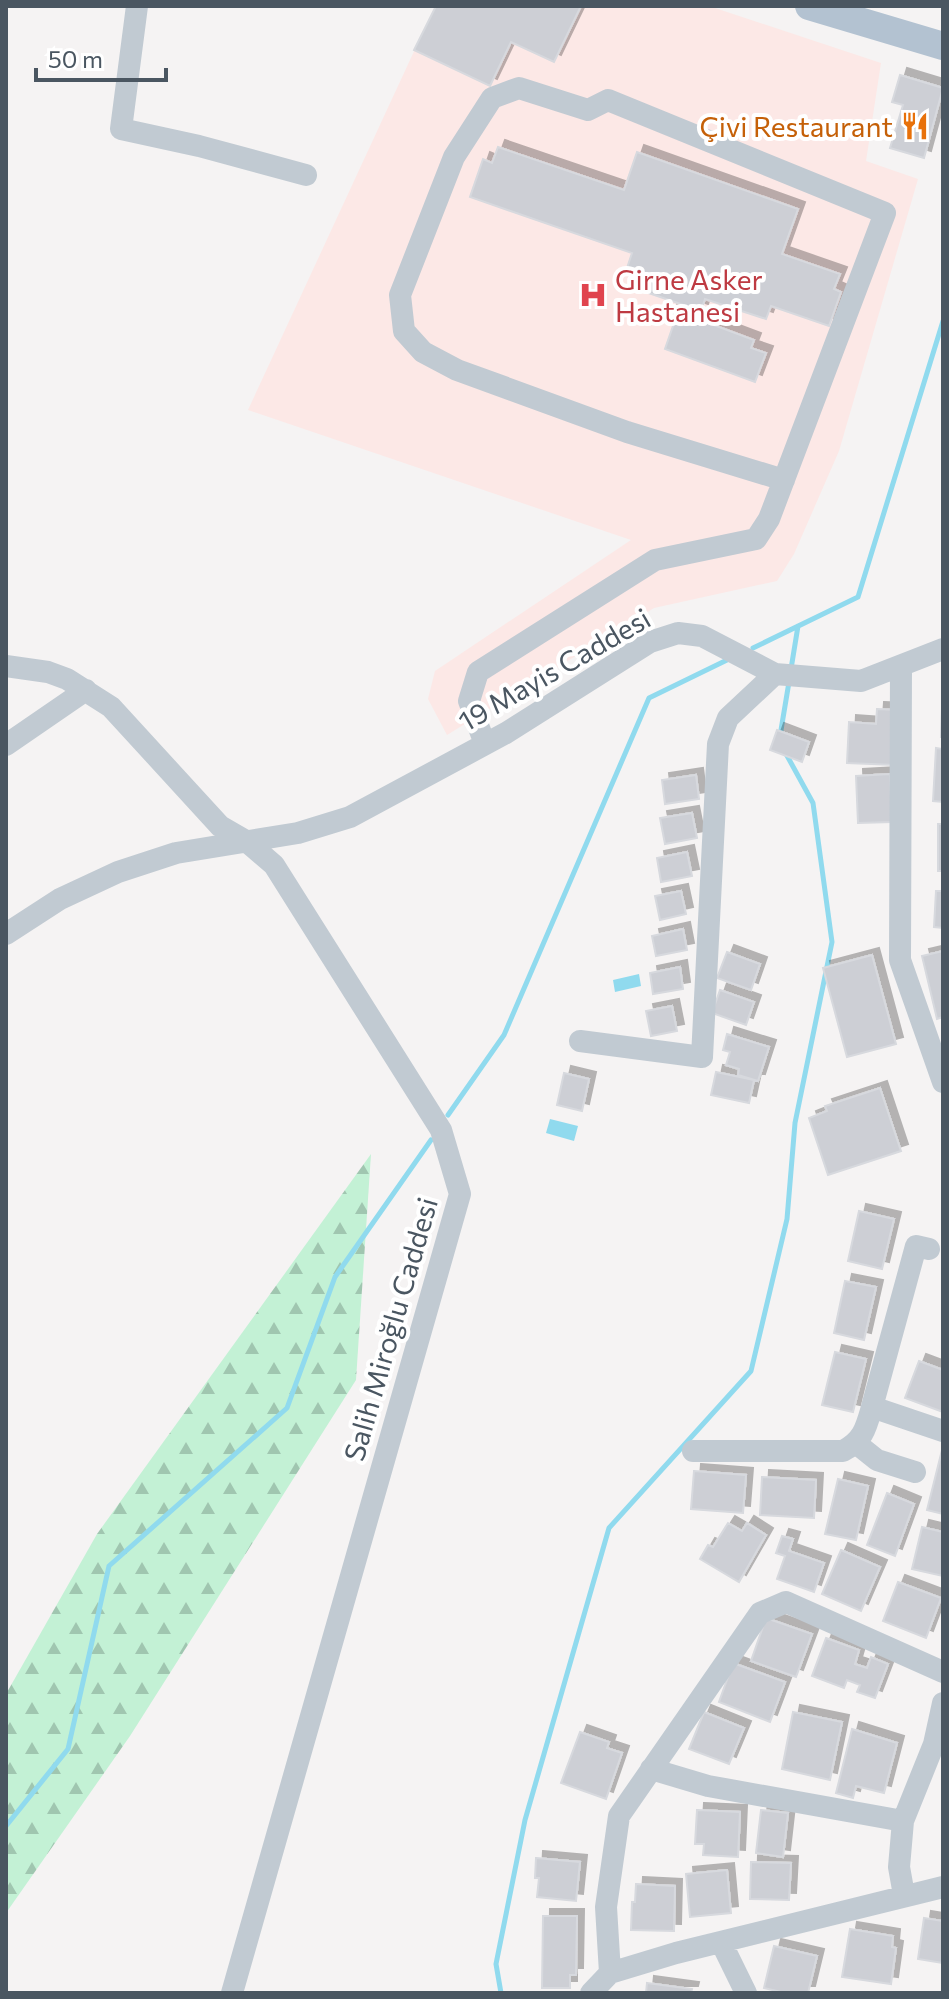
<svg xmlns="http://www.w3.org/2000/svg" width="949" height="1999" font-family="Commissioner,sans-serif">
<style>
.medical{fill:#fce8e6}
.forest{fill:url(#forest-firs)}
.water{fill:#90daee}
.lines{fill:none;stroke-linecap:round;stroke-linejoin:round}
.stream{stroke:#90daee;stroke-width:5}
.building{fill:#cdcfd5;stroke:#d7d9de;stroke-width:2;filter:url(#shadow)}
.minor{stroke:#c1cad2;stroke-width:22}
.major{stroke:#b3c2d1;stroke-width:28}
.labels{text-anchor:middle;dominant-baseline:central;stroke-width:8;stroke-linejoin:round;paint-order:stroke}
.food-label{font-size:28px;fill:#c56008;stroke:#fff;text-anchor:end}
.health-label{font-size:28px;fill:#be3a42;stroke:#fff;text-anchor:start}
.street-label{font-size:28px;fill:#4a5661;stroke:#fff}
</style>
<defs>
<pattern id="forest-firs" width="22" height="20" patternUnits="userSpaceOnUse" patternTransform="scale(2)"><rect width="22" height="20" fill="#c3f1d5"/><path d="M5 1l3.5 6h-7zM16 11l3.5 6h-7z" fill="#a0c6b0"/></pattern>
<filter id="shadow"><feDropShadow dx="7" dy="-7" stdDeviation="0" flood-color="#0004"/></filter>
</defs>
<rect width="100%" height="100%" fill="#f5f3f3"/>
<path class="medical" d="M435,6H709L881,63L866,161L918,179L839,451L794,554L777,581L654,608L447,735L428,699L435,671L631,540L248,410Z"/>
<path class="forest" d="M371,1154L356,1380L130,1736L6,1913V1694L97,1534Z"/>
<path class="water" d="M639,974L641,986L615,992L613,980Z
M550,1119L578,1126L574,1141L546,1133Z"/>
<g class="lines">
<path class="stream" d="M753,648L858,597L943,321
M791,669L798,626
M780,736L789,682
M448,1115L504,1035L649,698L727,660
M6,1826L68,1749L109,1566L287,1408L335,1277L431,1140
M501,1993L496,1964L525,1820L609,1528L751,1371L787,1219L795,1123L832,942L813,803L785,752"/>
</g>
<path class="building" d="M436,6H581L554,62L511,42L490,86L414,50Z
M900,75L943,88L924,158L890,148L903,105L892,102Z
M498,147L624,190L637,152L798,209L782,254L840,274L834,289L841,292L829,326L771,306L766,319L705,299L701,311L637,289L642,273L627,268L632,253L470,197L483,159L492,163Z
M671,309L754,340L751,348L766,353L755,382L665,349L674,323L666,320Z
M943,679V737H941Z
M877,709L898,710L895,765L847,763L849,722L876,724Z
M777,730L809,742L802,762L770,750Z
M936,748L943,749V802L933,801Z
M890,774L892,822L858,823L856,776Z
M696,775L699,799L665,804L662,780Z
M692,813L697,838L665,844L660,818Z
M938,824H943V871H938Z
M687,852L692,876L661,882L657,858Z
M681,891L686,914L660,920L655,896Z
M936,891H943V928L934,927Z
M683,929L687,950L656,956L652,936Z
M943,951V1017L937,1019L922,956Z
M727,952L760,964L751,990L717,978Z
M872,955L896,1044L847,1057L823,968Z
M680,967L683,989L653,994L650,973Z
M720,990L754,1002L746,1025L712,1013Z
M672,1006L677,1031L651,1036L646,1011Z
M727,1034L769,1047L758,1081L738,1075L739,1069L726,1065L730,1052L723,1050Z
M716,1072L754,1080L749,1103L711,1095Z
M564,1073L589,1079L582,1111L557,1105Z
M880,1088L901,1151L828,1175L809,1118L827,1111L825,1106Z
M859,1211L894,1219L882,1269L848,1261Z
M845,1281L876,1287L864,1340L834,1333Z
M835,1352L866,1359L853,1412L822,1405Z
M919,1361L943,1370V1412L905,1398Z
M942,1450L943,1451V1514L927,1510Z
M694,1471L746,1475L743,1513L691,1509Z
M762,1477L816,1480L814,1518L760,1515Z
M838,1479L868,1486L856,1540L825,1534Z
M887,1493L914,1504L895,1556L867,1545Z
M728,1523L742,1531L747,1523L766,1535L739,1582L700,1559L708,1545L713,1547Z
M922,1527L943,1532V1576L912,1569Z
M782,1536L793,1539L789,1551L824,1563L814,1592L777,1579L785,1556L776,1553Z
M841,1550L880,1567L861,1611L822,1594Z
M898,1582L941,1598L926,1638L883,1621Z
M766,1618L812,1634L796,1677L751,1661Z
M826,1638L859,1650L855,1664L867,1668L871,1657L888,1664L875,1698L857,1692L860,1685L847,1680L844,1688L812,1676Z
M733,1663L785,1682L770,1722L719,1702Z
M704,1712L744,1728L729,1764L689,1749Z
M793,1712L842,1722L830,1780L782,1769Z
M852,1729L897,1743L884,1793L856,1786L853,1798L836,1793Z
M580,1732L609,1742L607,1748L622,1753L606,1799L561,1783Z
M697,1810L740,1812L738,1857L703,1855L704,1844H695Z
M761,1810L788,1813L783,1857L756,1853Z
M536,1858L580,1862L576,1901L537,1897L539,1878H535Z
M751,1862L791,1863L789,1900L750,1899Z
M727,1870L731,1913L690,1917L686,1874Z
M636,1884L675,1886L674,1931L631,1930L632,1902H635Z
M543,1916H577L576,1975H570V1988H542Z
M924,1918L943,1921V1963L918,1959Z
M850,1929L893,1936L892,1947L896,1948L891,1984L842,1977Z
M774,1946L817,1956L808,1993H785L764,1988Z
M647,1983L692,1989L691,1993H646Z"/>
<g class="lines">
<path class="minor" d="M137,6L121,129L199,146L306,175
M6,666L48,672L67,679L111,707L220,826L246,841L274,865L441,1130L460,1194L232,1993
M901,667L900,960L943,1082
M485,744L469,701L478,672L655,560L756,539L769,519L885,213L608,100L588,110L519,88L492,98L454,157L400,295L404,331L423,352L457,370L627,432L784,480
M6,745L86,690
M6,934L60,899L118,872L176,853L298,833L350,817L506,733L650,642L678,633L702,636L775,674L861,681L943,649
M580,1041L702,1057L718,744L728,718L775,674
M929,1249L916,1246L872,1407L943,1431
M857,1444L877,1460L915,1472
M693,1451H843C863,1441 866,1428 872,1407
M651,1769L708,1786L903,1821
M904,1895L899,1867L903,1821L934,1744L943,1703
M721,1942L746,1993
M610,1973L606,1907L619,1816L760,1613L786,1602L943,1672
M591,1993L610,1973L676,1953L943,1887"/>
<path class="major" d="M809,6L943,46"/>
</g>
<defs>
<symbol id="restaurant-bare" viewBox="-9 -9 18 18"><path d="M-5-6h1v4h1v-4h1v4h1v-4h1v5L-1.5 .5V6h-2V.5L-5-1ZM5-6V6H3V1.5H1.5Q1.5-4 5-6Z" fill="#e8710a" stroke="#fff" stroke-width="2.5" paint-order="stroke"/></symbol>
<symbol id="hospital-bare" viewBox="-9 -9 18 18"><path d="M-5-5h3v3.5h4V-5h3V5h-3V1.5h-4V5h-3Z" fill="#e0444e" stroke="#fff" stroke-width="2.5" paint-order="stroke"/></symbol>
</defs>
<g fill-rule="evenodd">
<use href="#restaurant-bare" x="895" y="106" width="40" height="40"/>
<use href="#hospital-bare" x="573" y="275" width="40" height="40"/>
</g>
<g class="labels">
<g class="food-label">
<text x="893" y="126">Çivi Restaurant</text>
</g>
<g class="health-label">
<text x="615" y="279">Girne Asker<tspan x="615" dy="32">Hastanesi</tspan></text>
</g>
<g class="street-label">
<text transform="translate(554 669) rotate(-30)">19 Mayis Caddesi</text>
<text transform="translate(390 1329) rotate(-74)">Salih Miroğlu Caddesi</text>
</g>
</g>
<rect width="949" height="1999" fill="none" stroke="#4a5661" stroke-width="16"/>
<path d="M36 68v12h130v-12" fill="none" stroke="#4a5661" stroke-width="4"/>
<text x="48" y="68" font-size="24" fill="#4a5661" stroke="#ffffff" stroke-width="6" paint-order="stroke">50 m</text>
</svg>
